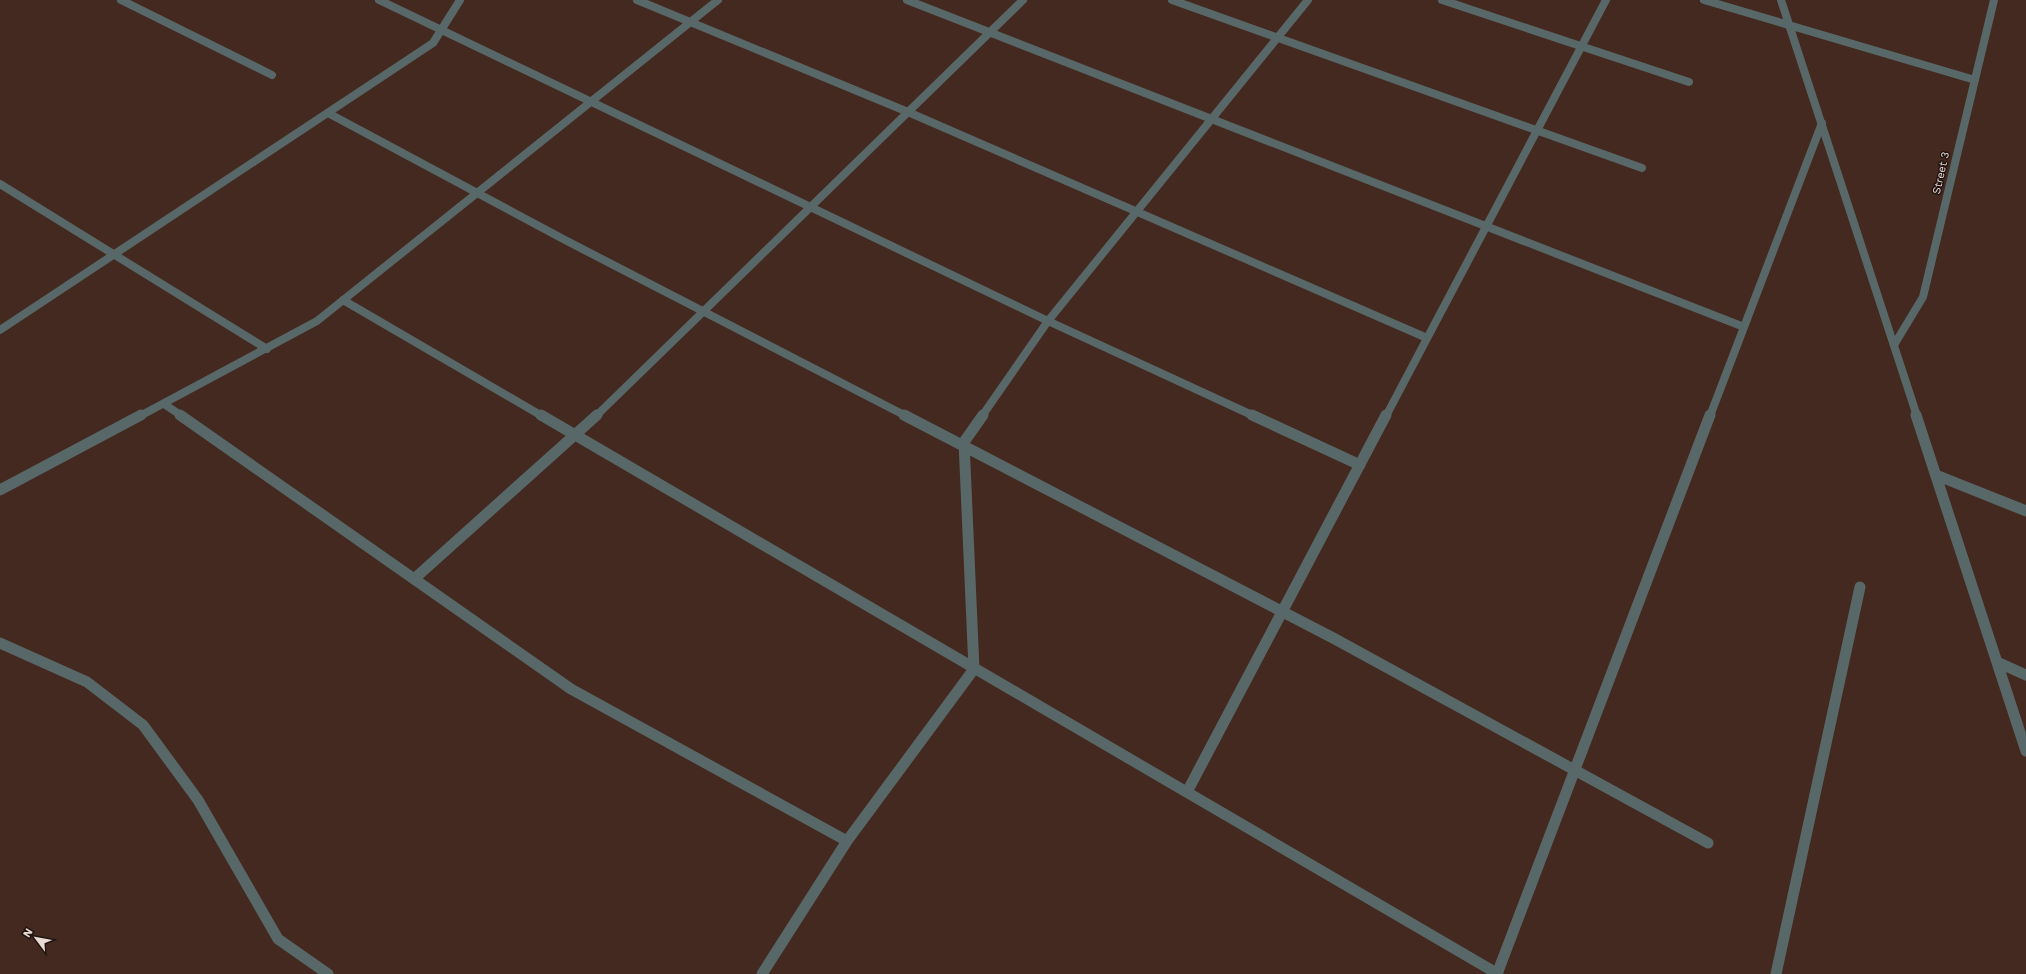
<svg xmlns="http://www.w3.org/2000/svg" width="2026" height="974" font-family="'Work Sans',sans-serif">
<style>
.lines{fill:none;stroke-linecap:round;stroke-linejoin:round}
.minor-far1{stroke:#586868;stroke-width:8}
.minor{stroke:#586868;stroke-width:11}
.labels{text-anchor:middle;dominant-baseline:central;stroke-width:3;stroke-linejoin:round;paint-order:stroke}
.street-label{font-size:11px;fill:#ecdbd5;stroke:#211511}
</style>
<rect width="100%" height="100%" fill="#43291f"/>
<g class="lines">
<path class="minor-far1" d="M121,0L272,75
M379,0L1048,321L1254,416
M637,0L908,112L1427,338
M907,0L1744,327
M1172,0L1642,168
M1442,0L1689,82
M1704,0L1975,80
M1781,0L1917,416
M328,113L565,240L906,416
M0,184L267,349
M343,300L542,416
M0,330L433,43L460,0
M1894,345L1923,297L1994,0
M164,404L182,416
M140,416L317,321L718,0
M596,416L1023,0
M982,416L1048,321L1308,0
M1386,416L1606,0
M1710,416L1822,123"/>
<path class="minor" d="M180,415L571,689L847,841
M541,415L1498,974
M904,415L1335,639L1708,843
M1252,415L1360,465
M1916,415L2026,751
M1936,475L2026,511
M0,490L141,415
M414,579L597,415
M0,643L87,682L143,725L198,800L278,939L328,974
M1997,662L2026,675
M1187,792L1386,415
M762,974L847,841L974,669L964,442L983,415
M1497,974L1710,415
M1776,974L1860,587"/>
</g>
<g class="labels">
<g class="street-label">
<text transform="translate(1941 173) rotate(-77)">Street 3</text>
</g>
</g>
<g transform="translate(36 938) rotate(302)" stroke="#211511" stroke-width="3" paint-order="stroke">
<path d="M0-3L7 15L0 10L-7 15Z" fill="#ecdbd5"/>
<text y="-6" font-size="11" font-weight="bold" text-anchor="middle" fill="#ecdbd5">N</text>
</g>
</svg>
